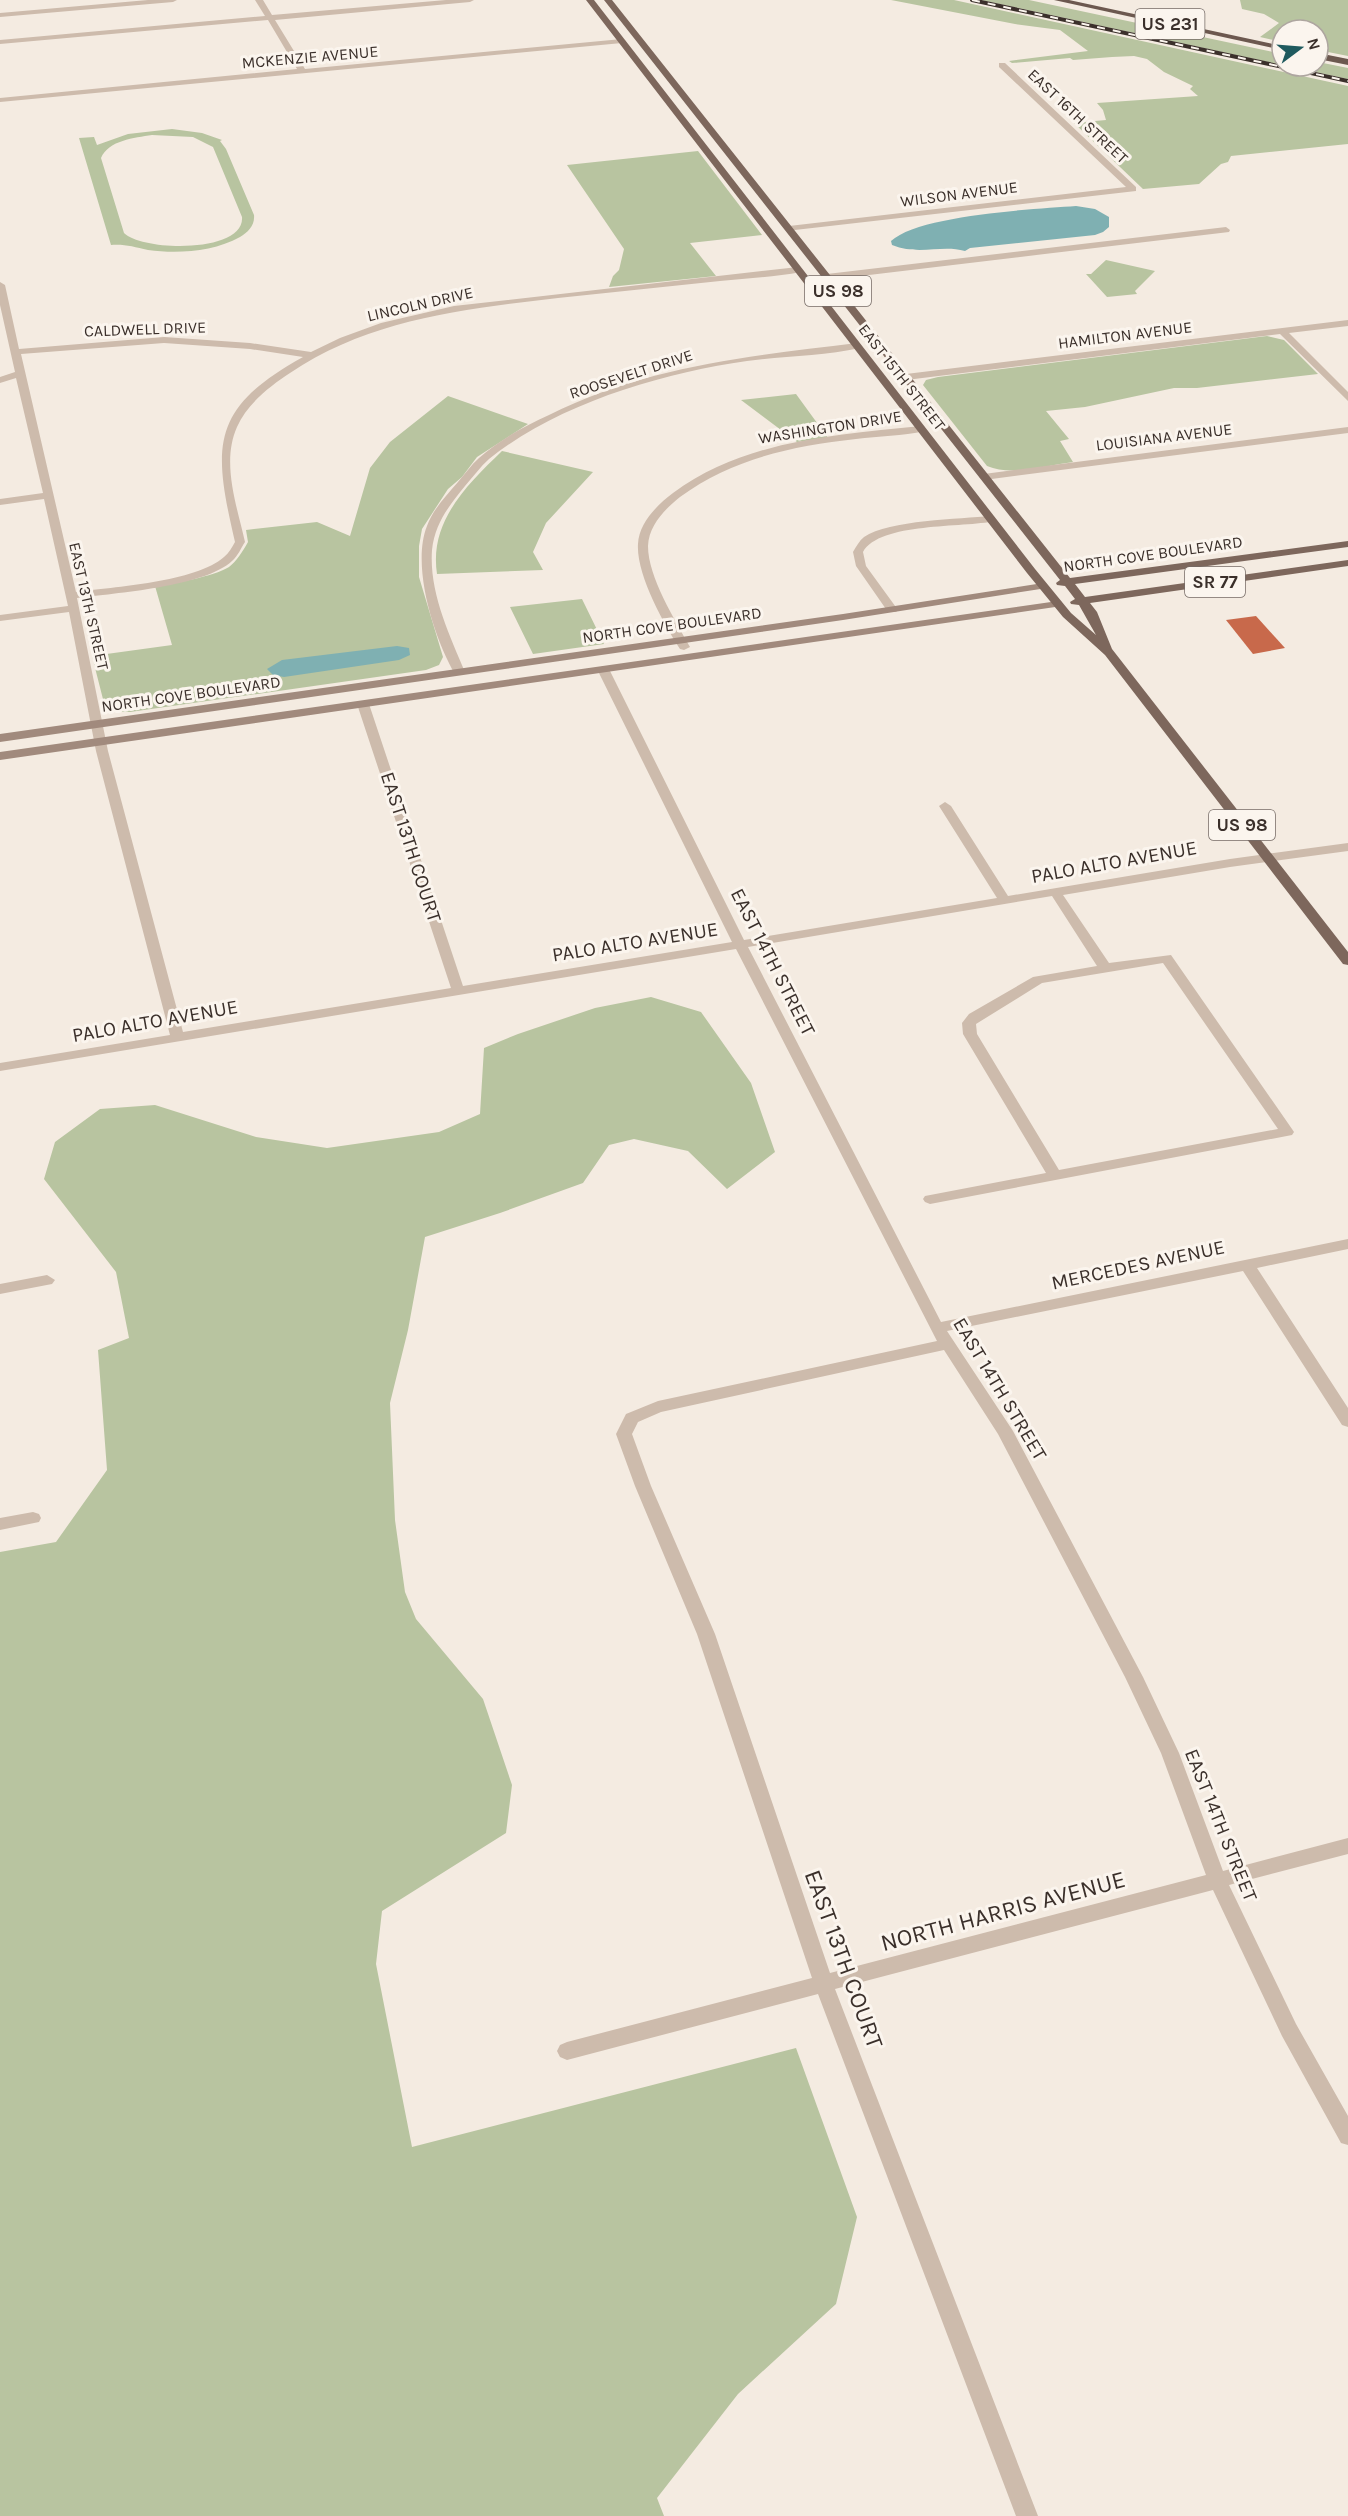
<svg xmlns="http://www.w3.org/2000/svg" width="1348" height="2516" font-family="Karla,sans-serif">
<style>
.green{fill:#b8c4a0;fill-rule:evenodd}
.water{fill:#7fb0b2}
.building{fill:#c8694b}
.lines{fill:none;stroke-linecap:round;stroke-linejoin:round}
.minor{fill:#cdbbac;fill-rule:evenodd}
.secondary{fill:#a18a7d;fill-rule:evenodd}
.primary{fill:#7d675c;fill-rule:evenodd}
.trunk{fill:#6c584f;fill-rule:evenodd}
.rail-casing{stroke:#3b302b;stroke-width:4}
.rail{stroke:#fbf5ee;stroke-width:2;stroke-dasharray:8;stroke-linecap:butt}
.labels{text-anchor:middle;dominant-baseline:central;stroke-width:6;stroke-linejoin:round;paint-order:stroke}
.far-street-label{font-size:16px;fill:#3b302b;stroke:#fbf5ee}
.shield{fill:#fbf5ee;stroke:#756b66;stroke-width:1.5}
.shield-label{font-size:18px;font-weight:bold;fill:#3b302b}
.street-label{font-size:20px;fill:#3b302b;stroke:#fbf5ee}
.near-street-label{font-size:24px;fill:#3b302b;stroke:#fbf5ee}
</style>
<rect width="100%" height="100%" fill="#f4ebe1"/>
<path class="green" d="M891,0H954L1348,86V144L1231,156L1228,162L1221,164L1199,184L1143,189L1074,123L1106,120L1103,110L1097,103L1198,96L1190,89L1193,86L1164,72L1147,59L1134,56L1112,57L1073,60L1070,58L1012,63L1009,61L1088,51L1060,30L1015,24Z
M981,0H1029L1282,54V65Z
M1240,0H1348V56L1318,50V30H1282V42L1260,37L1279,23L1264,14L1242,9Z
M1318,62L1348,68V79L1287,66H1318Z
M172,129L202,133L222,140L220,141L226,149L254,215C255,226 248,232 240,237C213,252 177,254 148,250C134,247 125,244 111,245L79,138L94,137L97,145L128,134ZM152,135L193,137L213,147L242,217C245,253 144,252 124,233L101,158C109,140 134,138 152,135Z
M698,151L762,235L690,243L716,276L609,287L613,276L619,270L624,249L567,165Z
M1106,260L1155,271L1135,291L1137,294L1107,297L1086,274H1091Z
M1267,336L1284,340L1318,374L1197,388H1174L1085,407L1046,411L1069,439L1060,441L1073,462C1048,465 1012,477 987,466L923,385L926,380L938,377Z
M796,394L828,438L797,442L741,400Z
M448,396L528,424L477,457L462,477L448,489L422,529L419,546V577L443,657L439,665L426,670L130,712H114L105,707L92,656L172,645L155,586C174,583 213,577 229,567C236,562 243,551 248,542L246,530L317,522L350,536L370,468L390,442Z
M502,451L593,472L546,523L533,552L543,570L437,574C429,521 467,485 502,451Z
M582,599L604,644L533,654L510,607Z
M651,997L701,1012L751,1083L775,1152L727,1189L688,1151L634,1139L609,1145L583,1183L500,1213L425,1237L408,1330L390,1403L395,1520L405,1592L416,1619L483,1699L512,1785L506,1833L382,1911L376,1964L412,2147L796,2048L857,2217L836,2304L738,2394L657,2498L664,2516H0V1552L56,1542L107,1470L98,1350L129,1338L116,1272L44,1179L55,1142L100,1109L155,1105L256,1137L327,1148L439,1132L480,1114L484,1048L518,1034L595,1008Z"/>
<path class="water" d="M1076,206L1095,209L1109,217V227L1103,232L1095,235L970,248L965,251C941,244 920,256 892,245L891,241C919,215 1034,209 1076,206Z
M397,646L409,648L410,655L399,660L284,677L273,675L267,669L282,660Z"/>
<path class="building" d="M1256,616L1285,648L1253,654L1226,620Z"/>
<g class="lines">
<path class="minor" d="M148,0H177L173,2L0,17V13Z
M255,0H263L272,15L446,0H474L470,2L275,20L305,69L622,39L626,41L622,43L0,102V98L297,69L268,20L0,44V40L265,16Z
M999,63H1005L1136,187V191L786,231V227L789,226L1126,187L999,67Z
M1226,227L1230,230L1229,232L827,280L823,277L827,274Z
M798,267L802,270L801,272C775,277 747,278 720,281C666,287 612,292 558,298C465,309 370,319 290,373C270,386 247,404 237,427C221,463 237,506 245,542C241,548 238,556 232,561C204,587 115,593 77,598L108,751L183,1032L451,988L357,704L363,701L369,704L463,986L732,942L597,669L603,666L609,669L744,940L997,898L939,806L945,802L951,806L1008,896L1230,859L1348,843V851L1230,867L1063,895L1109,963L1171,955L1292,1129L1294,1132L1292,1135L930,1204L925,1202L923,1199L925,1196L1046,1173L963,1034L962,1023L969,1014L1033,977L1097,966L1052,896L748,947L941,1322L1348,1239V1249L1257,1268L1348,1408V1427L1342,1425L1243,1271L947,1331L1013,1431L1143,1677L1179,1753L1223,1871L1348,1838V1854L1229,1885L1296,2024L1348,2116V2145L1341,2143L1282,2036L1213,1890L835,1989L1038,2516H1016L818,1994L567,2060L560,2057L557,2051L560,2045L567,2042L812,1978L697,1634L635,1486L616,1434L626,1414L658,1401L937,1341L736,949L0,1071V1063L170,1035L96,751L69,612L0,621V615L68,606L44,499L0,505V499L43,493L16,378L0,383V377L15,372L0,305V282L5,285L19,349L164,337L250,343L311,352L340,338L381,323L454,306ZM164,343L250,349L303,357C209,409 213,447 235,542C232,547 229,553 224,557C196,582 113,587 76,592L21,354ZM1163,963L1278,1129L1059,1170L977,1034L976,1024L1042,983ZM944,1350L998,1434L1125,1677L1161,1753L1206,1875L830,1973L715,1634L651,1486L632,1434L638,1422L661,1412Z
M1348,320V326L1289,333L1348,392V401L1280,334L906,380L901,377L906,374Z
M857,343L860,344V348C824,356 784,356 747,361C662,373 557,404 489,459C480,467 473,477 465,486C449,506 435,523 432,550C429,592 449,634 465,672L463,674H455C434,638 411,566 427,526C433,509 447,495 458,482C465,474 471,465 479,458C499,440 525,426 549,415C647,366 750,356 857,343Z
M921,426L925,427V431C902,436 879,436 856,439C792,446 732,459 680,497C665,509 649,525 648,546C648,577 675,620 690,647L684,650L680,649C664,624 636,574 638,544C639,523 657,505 673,493C745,440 835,435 921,426Z
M1348,427V433L984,480L979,477L984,474Z
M991,516L995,517V521C963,528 880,522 863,552L866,566L898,610L896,612H888L856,566L853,552C856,547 859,541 864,537C889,520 960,519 991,516Z
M47,1275L55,1280L52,1284L0,1294V1284Z
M33,1512L39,1514L41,1518L39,1522L0,1530V1518Z"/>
<path class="secondary" d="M1043,583L1047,584V588L843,620L0,742V734L843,614Z
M1058,601L1062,602V606L0,760V752Z"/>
<path class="primary" d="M586,0H594L1035,569L1071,613L1096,635L1079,605L1071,604L1070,602L1075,599L1065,586L1057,585L1056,583L1060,580L604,0H612L1070,578L1348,541V547L1075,584L1085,597L1348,560V566L1090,603L1097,612L1112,649L1348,952V965L1343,964L1105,655L1063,617L1027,573Z"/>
<path class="trunk" d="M1054,0H1069L1282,46V50Z
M1318,53L1348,59V65L1318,59Z"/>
<defs>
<path id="rail" d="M972,0L1348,81"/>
</defs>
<use href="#rail" class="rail-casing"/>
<use href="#rail" class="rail"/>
</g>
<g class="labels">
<g class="far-street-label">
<text transform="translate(310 57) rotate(-5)">MCKENZIE AVENUE</text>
<text transform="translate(1078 116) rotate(43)">EAST 16TH STREET</text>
<text transform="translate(959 194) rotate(-7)">WILSON AVENUE</text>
<text transform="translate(420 304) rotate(-13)">LINCOLN DRIVE</text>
<text transform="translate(145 329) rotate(-2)">CALDWELL DRIVE</text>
<text transform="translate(1125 335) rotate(-7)">HAMILTON AVENUE</text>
<text transform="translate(631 374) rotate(-18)">ROOSEVELT DRIVE</text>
<text transform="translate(902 377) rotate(52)">EAST 15TH STREET</text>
<text transform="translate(830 427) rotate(-9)">WASHINGTON DRIVE</text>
<text transform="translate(1164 437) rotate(-7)">LOUISIANA AVENUE</text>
<text transform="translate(1153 554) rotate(-8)">NORTH COVE BOULEVARD</text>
<text transform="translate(89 606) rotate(77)">EAST 13TH STREET</text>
<text transform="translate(672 625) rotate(-8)">NORTH COVE BOULEVARD</text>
<text transform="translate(191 694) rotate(-8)">NORTH COVE BOULEVARD</text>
</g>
<g class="shield">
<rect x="1135.5" y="9" width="69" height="30" rx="4.5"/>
<rect x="805" y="276" width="66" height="30" rx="4.5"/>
<rect x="1185" y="567" width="60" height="30" rx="4.5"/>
<rect x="1209" y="810" width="66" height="30" rx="4.5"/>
</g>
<g class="shield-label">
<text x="1170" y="24">US 231</text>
<text x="838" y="291">US 98</text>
<text x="1215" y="582">SR 77</text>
<text x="1242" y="825">US 98</text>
</g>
<g class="street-label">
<text transform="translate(411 847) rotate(72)">EAST 13TH COURT</text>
<text transform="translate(1114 862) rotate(-10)">PALO ALTO AVENUE</text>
<text transform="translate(635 942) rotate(-9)">PALO ALTO AVENUE</text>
<text transform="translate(773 962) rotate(63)">EAST 14TH STREET</text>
<text transform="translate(155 1021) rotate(-10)">PALO ALTO AVENUE</text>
<text transform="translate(1138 1265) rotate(-12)">MERCEDES AVENUE</text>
<text transform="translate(1000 1389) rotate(59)">EAST 14TH STREET</text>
<text transform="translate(1221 1825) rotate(68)">EAST 14TH STREET</text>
</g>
<g class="near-street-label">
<text transform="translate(1003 1911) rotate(-15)">NORTH HARRIS AVENUE</text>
<text transform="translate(844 1959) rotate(70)">EAST 13TH COURT</text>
</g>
</g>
<g transform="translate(1300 48) rotate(74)"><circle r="28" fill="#fbf5ee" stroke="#aea6a0" stroke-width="1.5"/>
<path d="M0-4.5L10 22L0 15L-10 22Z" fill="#1f5a5e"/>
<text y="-9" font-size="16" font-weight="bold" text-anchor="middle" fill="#3b302b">N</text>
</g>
</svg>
